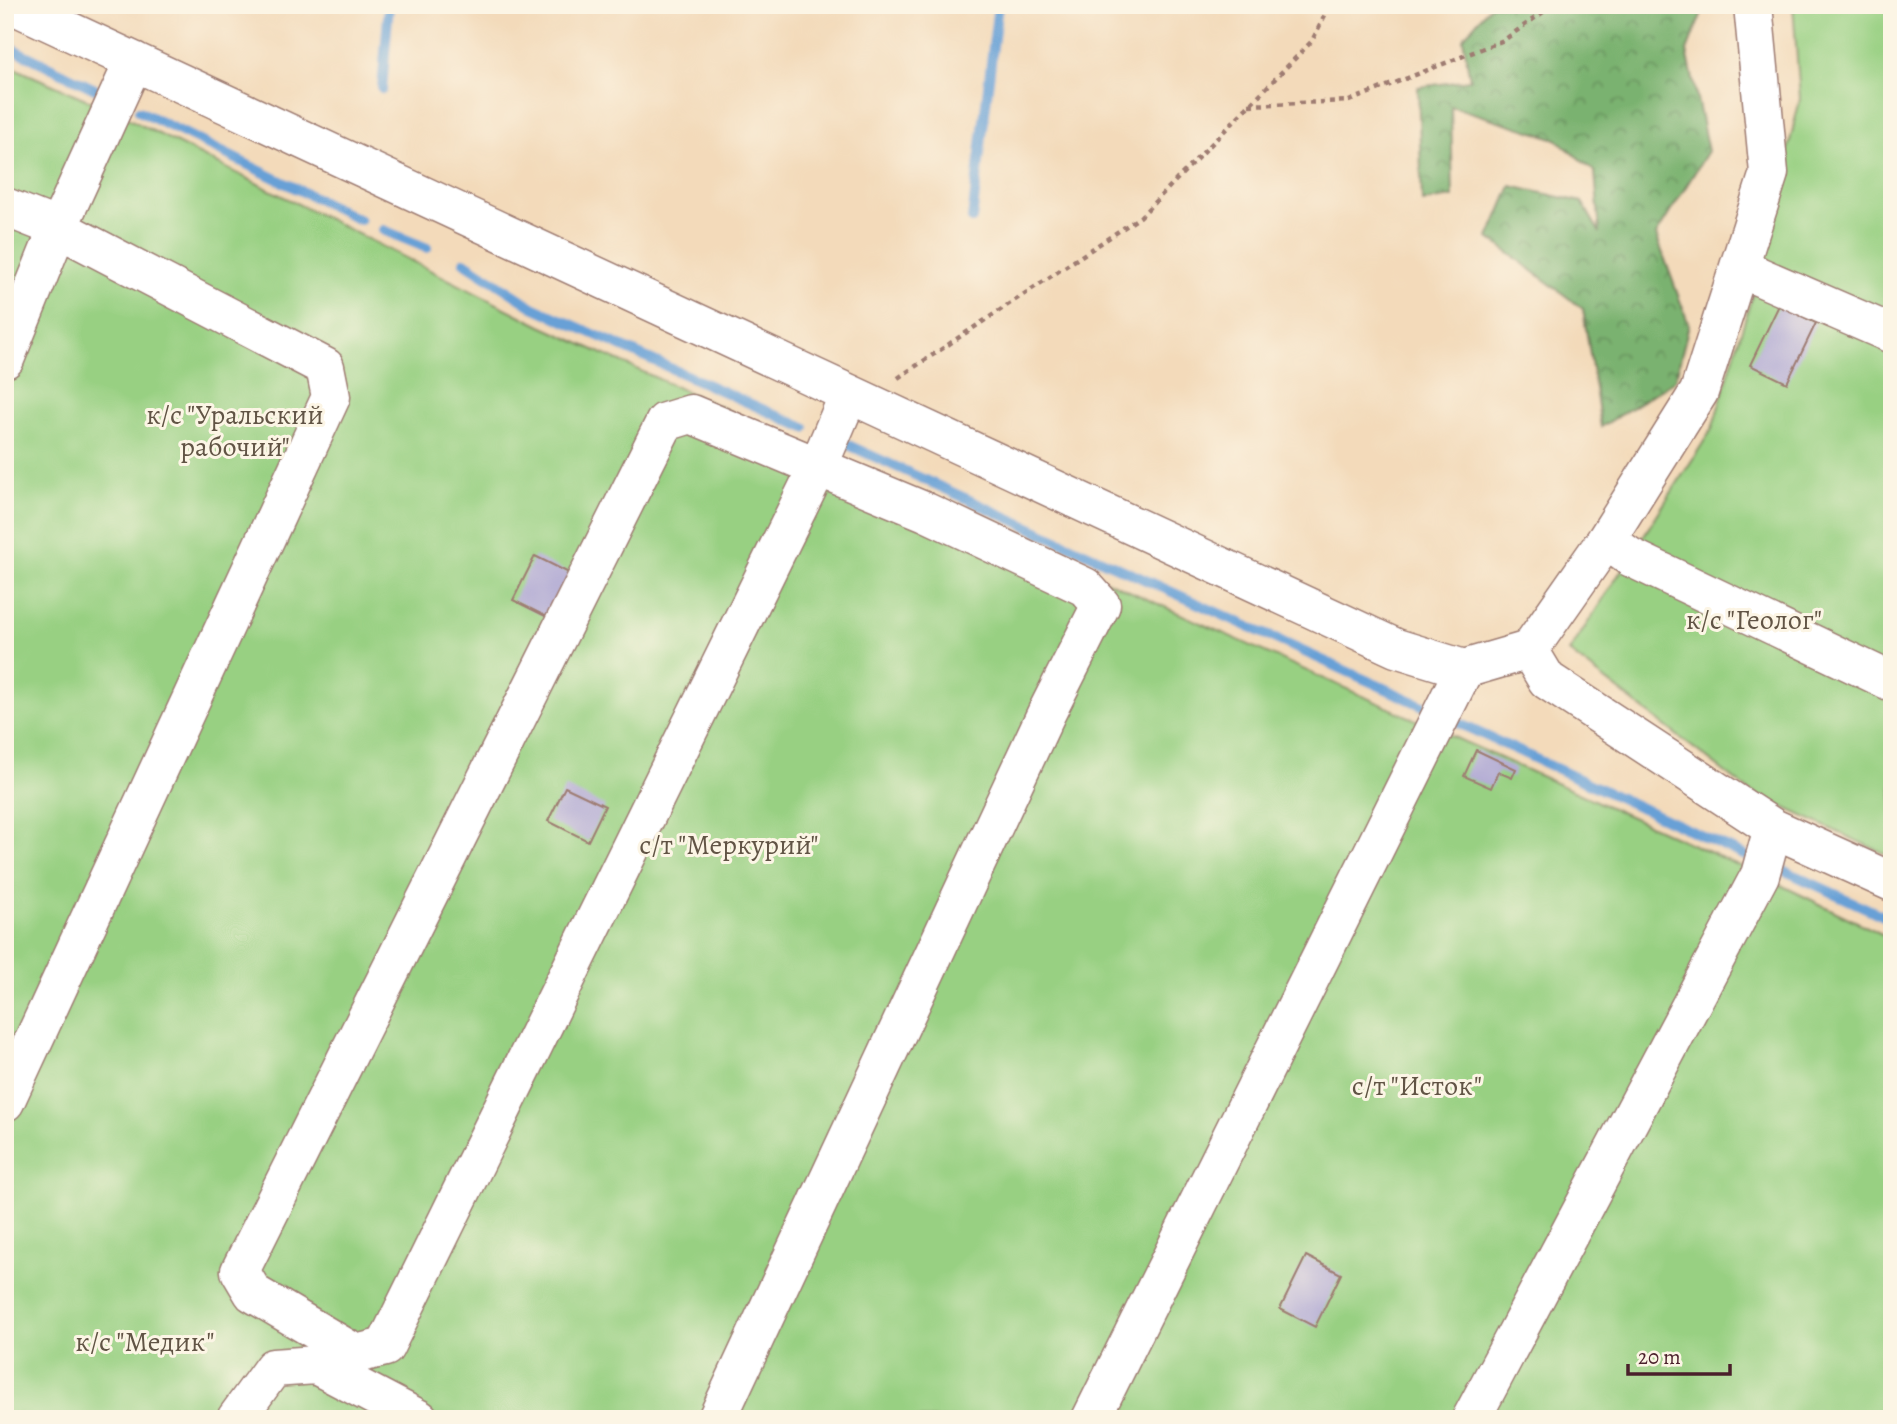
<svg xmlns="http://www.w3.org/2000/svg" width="1897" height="1424" font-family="Alegreya,serif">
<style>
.green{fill:#98d082;stroke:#717856;stroke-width:2}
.forest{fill:url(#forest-crowns);stroke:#62684e;stroke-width:2}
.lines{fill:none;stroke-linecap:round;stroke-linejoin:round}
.stream{stroke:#67a0d6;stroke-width:10}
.building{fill:#b1aad4}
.minor-casing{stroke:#9e7c72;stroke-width:41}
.path{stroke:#9e7c72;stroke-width:4.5;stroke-dasharray:5 5;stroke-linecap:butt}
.minor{stroke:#fff;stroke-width:38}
.labels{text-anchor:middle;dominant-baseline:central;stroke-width:6;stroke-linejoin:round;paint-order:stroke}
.park-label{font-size:28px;fill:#615445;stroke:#fcf5e5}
</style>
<defs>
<pattern id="forest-crowns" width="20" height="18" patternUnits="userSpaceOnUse" patternTransform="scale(1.75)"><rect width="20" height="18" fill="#7ab270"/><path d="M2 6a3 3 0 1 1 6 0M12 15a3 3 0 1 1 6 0" fill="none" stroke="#66905c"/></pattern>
</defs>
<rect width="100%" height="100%" fill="#fcf5e5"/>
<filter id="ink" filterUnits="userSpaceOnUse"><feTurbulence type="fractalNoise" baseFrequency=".0143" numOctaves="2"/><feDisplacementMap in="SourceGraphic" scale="14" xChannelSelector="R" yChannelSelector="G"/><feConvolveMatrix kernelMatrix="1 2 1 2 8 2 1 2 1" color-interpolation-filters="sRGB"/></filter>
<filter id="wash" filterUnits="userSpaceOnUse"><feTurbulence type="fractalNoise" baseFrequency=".00686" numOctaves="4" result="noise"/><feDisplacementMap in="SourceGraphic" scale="28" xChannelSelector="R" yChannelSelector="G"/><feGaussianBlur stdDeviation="1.57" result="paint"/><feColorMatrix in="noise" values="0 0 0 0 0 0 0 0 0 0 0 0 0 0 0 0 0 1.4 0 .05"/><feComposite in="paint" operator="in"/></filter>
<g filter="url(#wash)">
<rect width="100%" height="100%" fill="#f3daba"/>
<path class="green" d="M1793,5H1892V857L1752,793L1569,652L1712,429L1758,276L1800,99Z
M5,64L111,110L541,326L1760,875L1892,939V1419H5Z"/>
<path class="forest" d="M1491,5H1705L1687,51L1708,151L1656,235L1689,325L1675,380L1601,427L1583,309L1489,238L1511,186L1582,202L1600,233L1595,172L1556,139L1451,106L1453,197L1422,202L1418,87L1470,80L1463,38Z"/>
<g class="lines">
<path class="stream" d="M5,45L99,91
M382,89L389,5
M139,111L360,220
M972,219L998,5
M383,230L427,248
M464,262L533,307L805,428
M846,444L1430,709
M1458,723L1752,859
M1781,869L1892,920"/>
</g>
<g id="blocks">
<path class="building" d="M1779,305L1816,323L1787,383L1750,365Z
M535,556L573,575L551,619L513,600Z
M1476,750L1516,769L1512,778L1498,772L1491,788L1464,776Z
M565,787L605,806L588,841L548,821Z
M1306,1256L1341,1274L1315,1327L1280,1309Z"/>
</g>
</g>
<g filter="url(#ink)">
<use href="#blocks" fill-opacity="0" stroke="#9e7c72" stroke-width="2"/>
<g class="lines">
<defs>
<path id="minor" d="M13,5L1396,648L1464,669L1529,650L1606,540L1699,392L1769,173L1753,5
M5,207L58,228L134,61
M1740,265L1758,276L1892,334
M5,359L58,228L325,367L331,397L5,1102
M1606,540L1630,557L1892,682
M1529,650L1547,680L1773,828L1892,882
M236,1419L273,1368L316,1365L419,1419
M717,1419L1046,714L1101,605L1085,587L926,512L691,414L665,422L240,1271L253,1293L356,1354L385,1347L817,469L849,394
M1091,1419L1464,669
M1471,1419L1760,875L1773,828"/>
</defs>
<use href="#minor" class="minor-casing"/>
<path class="path" d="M1249,105L1349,101L1504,40L1553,5
M898,378L1140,217L1312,41L1330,5"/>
<use href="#minor" class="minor"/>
</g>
</g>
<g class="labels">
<g class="park-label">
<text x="235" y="415">к/с "Уральский<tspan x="235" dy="32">рабочий"</tspan></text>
<text x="1754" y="620">к/с "Геолог"</text>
<text x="729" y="845">с/т "Меркурий"</text>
<text x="1417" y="1086">с/т "Исток"</text>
<text x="145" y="1342">к/с "Медик"</text>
</g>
</g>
<rect width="1897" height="1424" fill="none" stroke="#fcf5e5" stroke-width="28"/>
<path d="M1628 1364v10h102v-10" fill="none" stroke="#4a1f2b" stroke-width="3.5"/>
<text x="1638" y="1364" font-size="21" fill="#4a1f2b" stroke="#fcf5e5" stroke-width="5" paint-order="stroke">20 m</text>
</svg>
